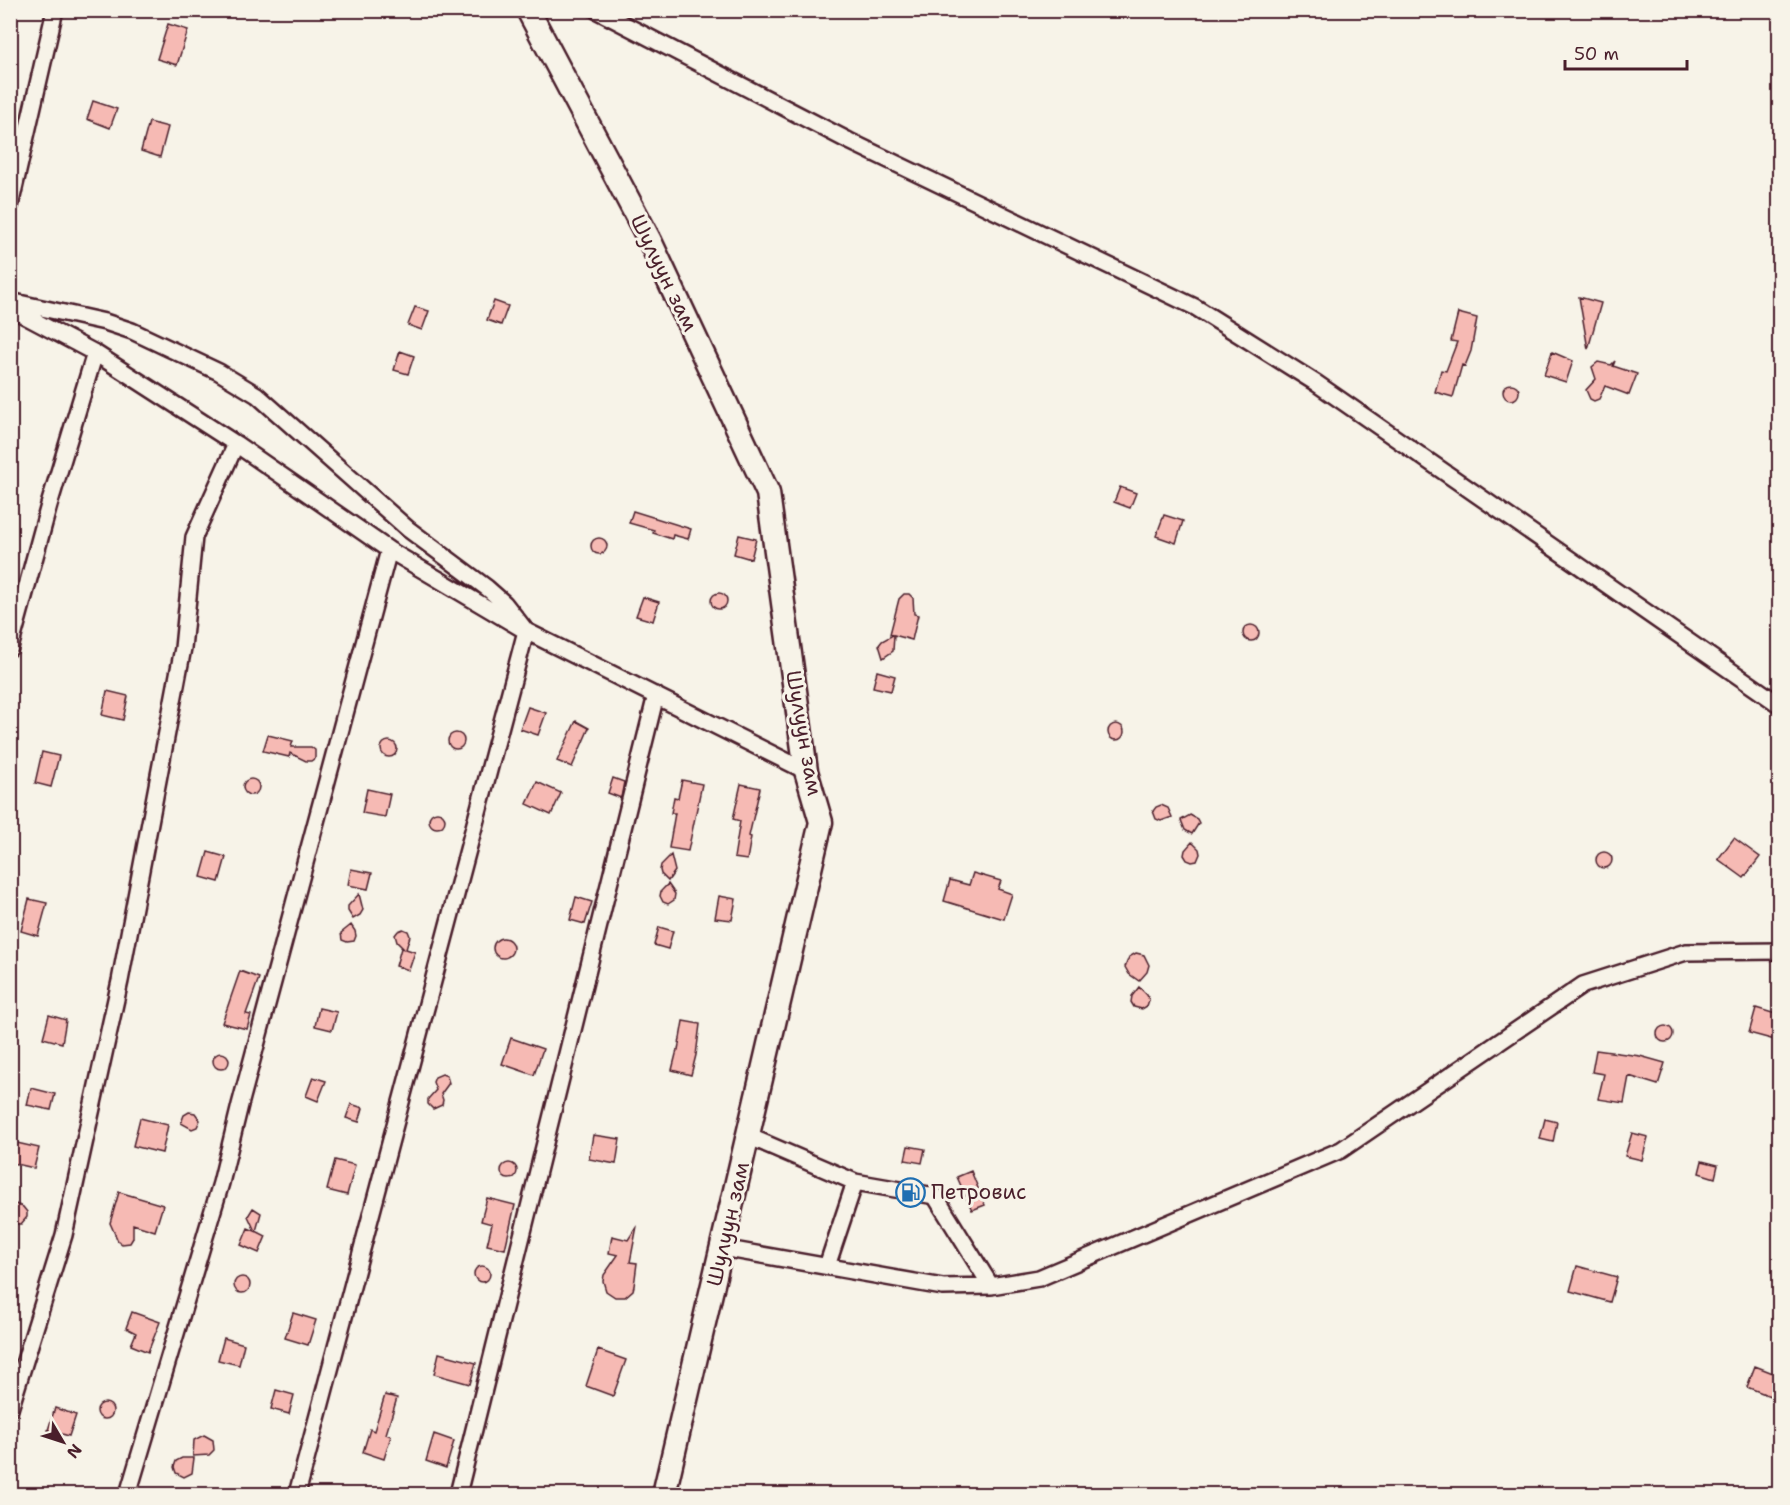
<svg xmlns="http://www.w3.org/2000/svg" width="1790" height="1505" font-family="'Shantell Sans',sans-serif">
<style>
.building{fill:#f6bab4;stroke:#4a1f2b;stroke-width:1.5}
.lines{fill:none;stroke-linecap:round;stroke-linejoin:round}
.street-casing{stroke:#4a1f2b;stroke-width:20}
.secondary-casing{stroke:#4a1f2b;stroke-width:27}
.street{stroke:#f7f3e8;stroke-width:15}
.secondary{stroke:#f7f3e8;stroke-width:22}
.labels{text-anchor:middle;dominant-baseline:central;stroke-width:6;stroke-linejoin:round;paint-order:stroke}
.street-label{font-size:21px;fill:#4a1f2b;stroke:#f7f3e8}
.poi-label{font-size:21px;fill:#4a1f2b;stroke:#f7f3e8;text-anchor:start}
</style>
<rect width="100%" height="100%" fill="#f7f3e8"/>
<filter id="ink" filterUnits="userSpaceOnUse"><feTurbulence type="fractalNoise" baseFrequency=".0167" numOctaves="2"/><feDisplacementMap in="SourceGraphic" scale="12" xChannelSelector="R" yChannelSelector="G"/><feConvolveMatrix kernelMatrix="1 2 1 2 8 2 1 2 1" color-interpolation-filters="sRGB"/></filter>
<g filter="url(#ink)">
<path class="building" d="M168,24L188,30L177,65L157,59Z
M93,101L117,109L110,128L87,119Z
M149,122L168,127L160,157L141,151Z
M1579,297L1601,303L1588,349Z
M494,301L508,306L501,325L487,320Z
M415,307L429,311L422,330L408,325Z
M1458,313L1477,318L1471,351L1465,366L1462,365L1453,397L1435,392L1441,370L1446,371L1457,342L1451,341Z
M400,351L414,356L408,374L394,370Z
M1552,352L1573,361L1566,382L1544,375Z
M1615,361L1613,366L1637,374L1629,395L1605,386L1599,399L1594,401L1590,399L1586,390L1596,379L1592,367L1598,362L1611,365Z
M1503 392a8 8 0 1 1 16 0a8 8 0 1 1-16 0Z
M1120,487L1136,493L1130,508L1114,502Z
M633,511L691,529L688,539L673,535L672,539L653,533L654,530L629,523Z
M1164,515L1183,521L1176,543L1156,536Z
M739,535L756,539L751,559L734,554Z
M591 546a8 8 0 1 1 16 0a8 8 0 1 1-16 0Z
M711 601a8 8 0 1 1 16 0a8 8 0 1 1-16 0Z
M904,594H909L913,598L914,614L918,615L912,640L894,635L893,651L883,658L879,645L882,641L893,635L890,634L899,599Z
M643,597L659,602L653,621L636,616Z
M1243 633a8 8 0 1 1 16 0a8 8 0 1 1-16 0Z
M877,671L895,676L891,691L873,687Z
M107,691L128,696L123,720L102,715Z
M528,707L546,713L538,735L520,729Z
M576,721L589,728L572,767L557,761Z
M1108 732a8 8 0 1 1 16 0a8 8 0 1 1-16 0Z
M448 741a8 8 0 1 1 16 0a8 8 0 1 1-16 0Z
M268,735L293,741L291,747H311L315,750V758L311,761H306L290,753L289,757L263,751Z
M381 749a8 8 0 1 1 16 0a8 8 0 1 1-16 0Z
M42,752L59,756L51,787L35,783Z
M613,778L624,782L621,798L608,793Z
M243 787a8 8 0 1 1 16 0a8 8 0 1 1-16 0Z
M682,780L702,784L688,851L669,848L675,813H671L674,797L678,798Z
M537,782L561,793L551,815L527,804Z
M741,784L760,788L749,836L751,837L747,860L734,858L740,821L733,819Z
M367,789L390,794L385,817L362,813Z
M1161,805L1168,808L1172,817L1161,821L1156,819L1153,811L1156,807Z
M429 820a8 8 0 1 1 16 0a8 8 0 1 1-16 0Z
M1190,815L1197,819L1199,823L1192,834L1185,830L1181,820Z
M1734,838L1760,857L1744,878L1718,859Z
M1192,842L1199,849L1200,854L1197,861L1192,862L1187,860L1184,855L1185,850Z
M208,852L226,857L219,882L201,877Z
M1596 860a8 8 0 1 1 16 0a8 8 0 1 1-16 0Z
M671,855L675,871L668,881L661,874L660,870L661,865Z
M351,869L372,873L368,889L348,885Z
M973,873L1001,881L998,889L1012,894L1004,919L944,901L950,880L969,885Z
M668,884L675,894L674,900L668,904L663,902L660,896L661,891Z
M359,894L363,910L360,915L353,919L348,911V906Z
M719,896L736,899L732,920L715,918Z
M576,897L592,902L585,924L570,920Z
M29,899L47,903L38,936L21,931Z
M351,925L355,931L356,936L354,941L347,942L342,940L341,933Z
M659,927L673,931L668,949L654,945Z
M403,929L408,931L410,936L406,949L415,952L409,970L396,966L401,948L404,949L397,942L395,935L398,931Z
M493 948a10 10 0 1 1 20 0a10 10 0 1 1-20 0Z
M1136,953L1144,955L1149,965L1147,972L1139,981L1129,974L1125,967L1129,957Z
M240,971L259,978L246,1014L251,1015L247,1029L222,1023Z
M1139,987L1147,995L1149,1000L1147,1006L1142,1009L1134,1007L1131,1002L1132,996Z
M319,1008L337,1012L332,1030L315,1026Z
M1756,1008L1779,1015V1025L1775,1040L1749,1033Z
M49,1015L66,1020L62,1043L43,1038Z
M683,1021L700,1024L696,1055L691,1075L672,1070L677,1050H678Z
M1657 1034a8 8 0 1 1 16 0a8 8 0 1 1-16 0Z
M511,1038L543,1049L534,1075L502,1064Z
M1596,1050L1640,1056L1665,1063L1658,1085L1629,1076L1624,1103L1598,1099L1604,1074L1592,1072Z
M213 1061a8 8 0 1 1 16 0a8 8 0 1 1-16 0Z
M442,1074L447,1076L449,1083L441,1094L443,1100L442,1105L433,1109L428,1104V1099L436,1090L433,1082L435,1077Z
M313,1077L326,1081L318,1101L306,1096Z
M31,1088L55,1094L51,1110L27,1105Z
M351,1104L363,1108L359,1122L346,1118Z
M189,1112L195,1113L200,1120L197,1127L192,1129L181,1123L184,1115Z
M140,1118L168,1125L162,1153L133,1146Z
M1545,1119L1557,1122L1553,1142L1540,1139Z
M1632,1133L1648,1137L1642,1160L1625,1156Z
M593,1135L620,1139L616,1164L589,1159Z
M17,1143L39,1148L34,1168L12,1163Z
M908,1146L925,1149L922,1163L905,1160Z
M335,1160L355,1165L347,1195L327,1190Z
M1702,1161L1718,1165L1715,1178L1699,1173Z
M501 1171a8 8 0 1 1 16 0a8 8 0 1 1-16 0Z
M971,1171L985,1205L972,1210L957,1177Z
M119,1192L163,1205L155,1231L133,1224V1238L130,1243L122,1244L118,1241L110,1223Z
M487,1198L515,1205L505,1249L487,1245L492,1224L481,1221Z
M10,1202L23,1207L27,1212V1217L21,1224H10Z
M253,1208L261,1213L256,1231L266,1236L259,1253L241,1245L248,1228L255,1231L248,1216Z
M637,1226L630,1262L637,1263L634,1286L633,1290L625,1297H615L606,1291L603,1281L604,1275L618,1255L609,1253L612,1236L628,1240Z
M1577,1266L1617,1277L1610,1302L1570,1291Z
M474 1274a8 8 0 1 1 16 0a8 8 0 1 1-16 0Z
M234 1285a8 8 0 1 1 16 0a8 8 0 1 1-16 0Z
M132,1312L160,1322L148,1352L131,1345L136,1333L126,1328Z
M293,1313L316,1320L308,1345L285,1338Z
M224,1338L244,1344L239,1365L218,1360Z
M598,1350L626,1360L613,1396L586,1386Z
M439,1353L476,1363L470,1384L434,1374Z
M1755,1366L1778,1375L1770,1396L1747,1387Z
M276,1390L294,1395L289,1414L271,1409Z
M385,1395L397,1398L386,1434L391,1436L384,1459L363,1452L370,1429L374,1431Z
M97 1411a8 8 0 1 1 16 0a8 8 0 1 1-16 0Z
M55,1408L76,1415L69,1436L48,1430Z
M434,1434L454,1441L446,1468L426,1461Z
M204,1435L213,1440L214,1450L209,1455L193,1456L194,1440Z
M182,1458H194L192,1473L184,1477L176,1473L174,1467L176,1461Z"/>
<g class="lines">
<defs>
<path id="street" d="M596,10L849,141L1195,307L1316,383L1780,705
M10,206L55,10
M10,301L105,322L132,331L219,372L257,395L408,529L487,588L504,603L526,631L297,1494
M10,308L95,353L236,444L389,550L526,631L806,771
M10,648L49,505L95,353
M748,1136L855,1182
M722,1248L943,1287L991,1286L1039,1278L1341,1150L1583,985L1686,952L1780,951
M827,1266L855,1182L935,1196L991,1286
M10,1409L64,1235L120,981L183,648L194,537L236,444
M128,1494L221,1183L240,1105L389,550
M458,1494L656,695"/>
<path id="secondary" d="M528,10L650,241L768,493L806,771L821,822L664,1494"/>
</defs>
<use href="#street" class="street-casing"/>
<use href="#secondary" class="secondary-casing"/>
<use href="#street" class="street"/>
<use href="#secondary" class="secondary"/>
</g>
</g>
<defs>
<symbol id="fuel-ring" viewBox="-11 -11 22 22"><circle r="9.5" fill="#f7f3e8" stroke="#1f6fb2" stroke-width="1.5"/><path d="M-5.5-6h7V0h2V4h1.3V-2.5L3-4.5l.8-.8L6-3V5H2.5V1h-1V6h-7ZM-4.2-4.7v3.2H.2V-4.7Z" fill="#1f6fb2"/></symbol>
</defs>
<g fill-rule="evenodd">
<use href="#fuel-ring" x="894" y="1176" width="33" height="33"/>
</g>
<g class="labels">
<g class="street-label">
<text transform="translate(664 273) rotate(64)">Шулуун зам</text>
<text transform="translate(804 733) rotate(80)">Шулуун зам</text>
<text transform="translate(728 1224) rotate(-77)">Шулуун зам</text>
</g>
<g class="poi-label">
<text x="931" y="1192">Петровис</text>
</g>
</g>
<rect width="1790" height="1505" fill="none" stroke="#f7f3e8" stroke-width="36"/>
<rect x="18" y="18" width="1754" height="1469" fill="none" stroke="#4a1f2b" stroke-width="2" filter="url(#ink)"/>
<g transform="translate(63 1442) rotate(129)" stroke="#f7f3e8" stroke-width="4.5" paint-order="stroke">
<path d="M0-4.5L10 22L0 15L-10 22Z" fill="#4a1f2b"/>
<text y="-9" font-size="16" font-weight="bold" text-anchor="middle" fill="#4a1f2b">N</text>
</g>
<path d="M1565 60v9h122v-9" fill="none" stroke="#4a1f2b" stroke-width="3"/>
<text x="1574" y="60" font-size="18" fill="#4a1f2b" stroke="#f7f3e8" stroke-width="4.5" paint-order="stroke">50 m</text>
</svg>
